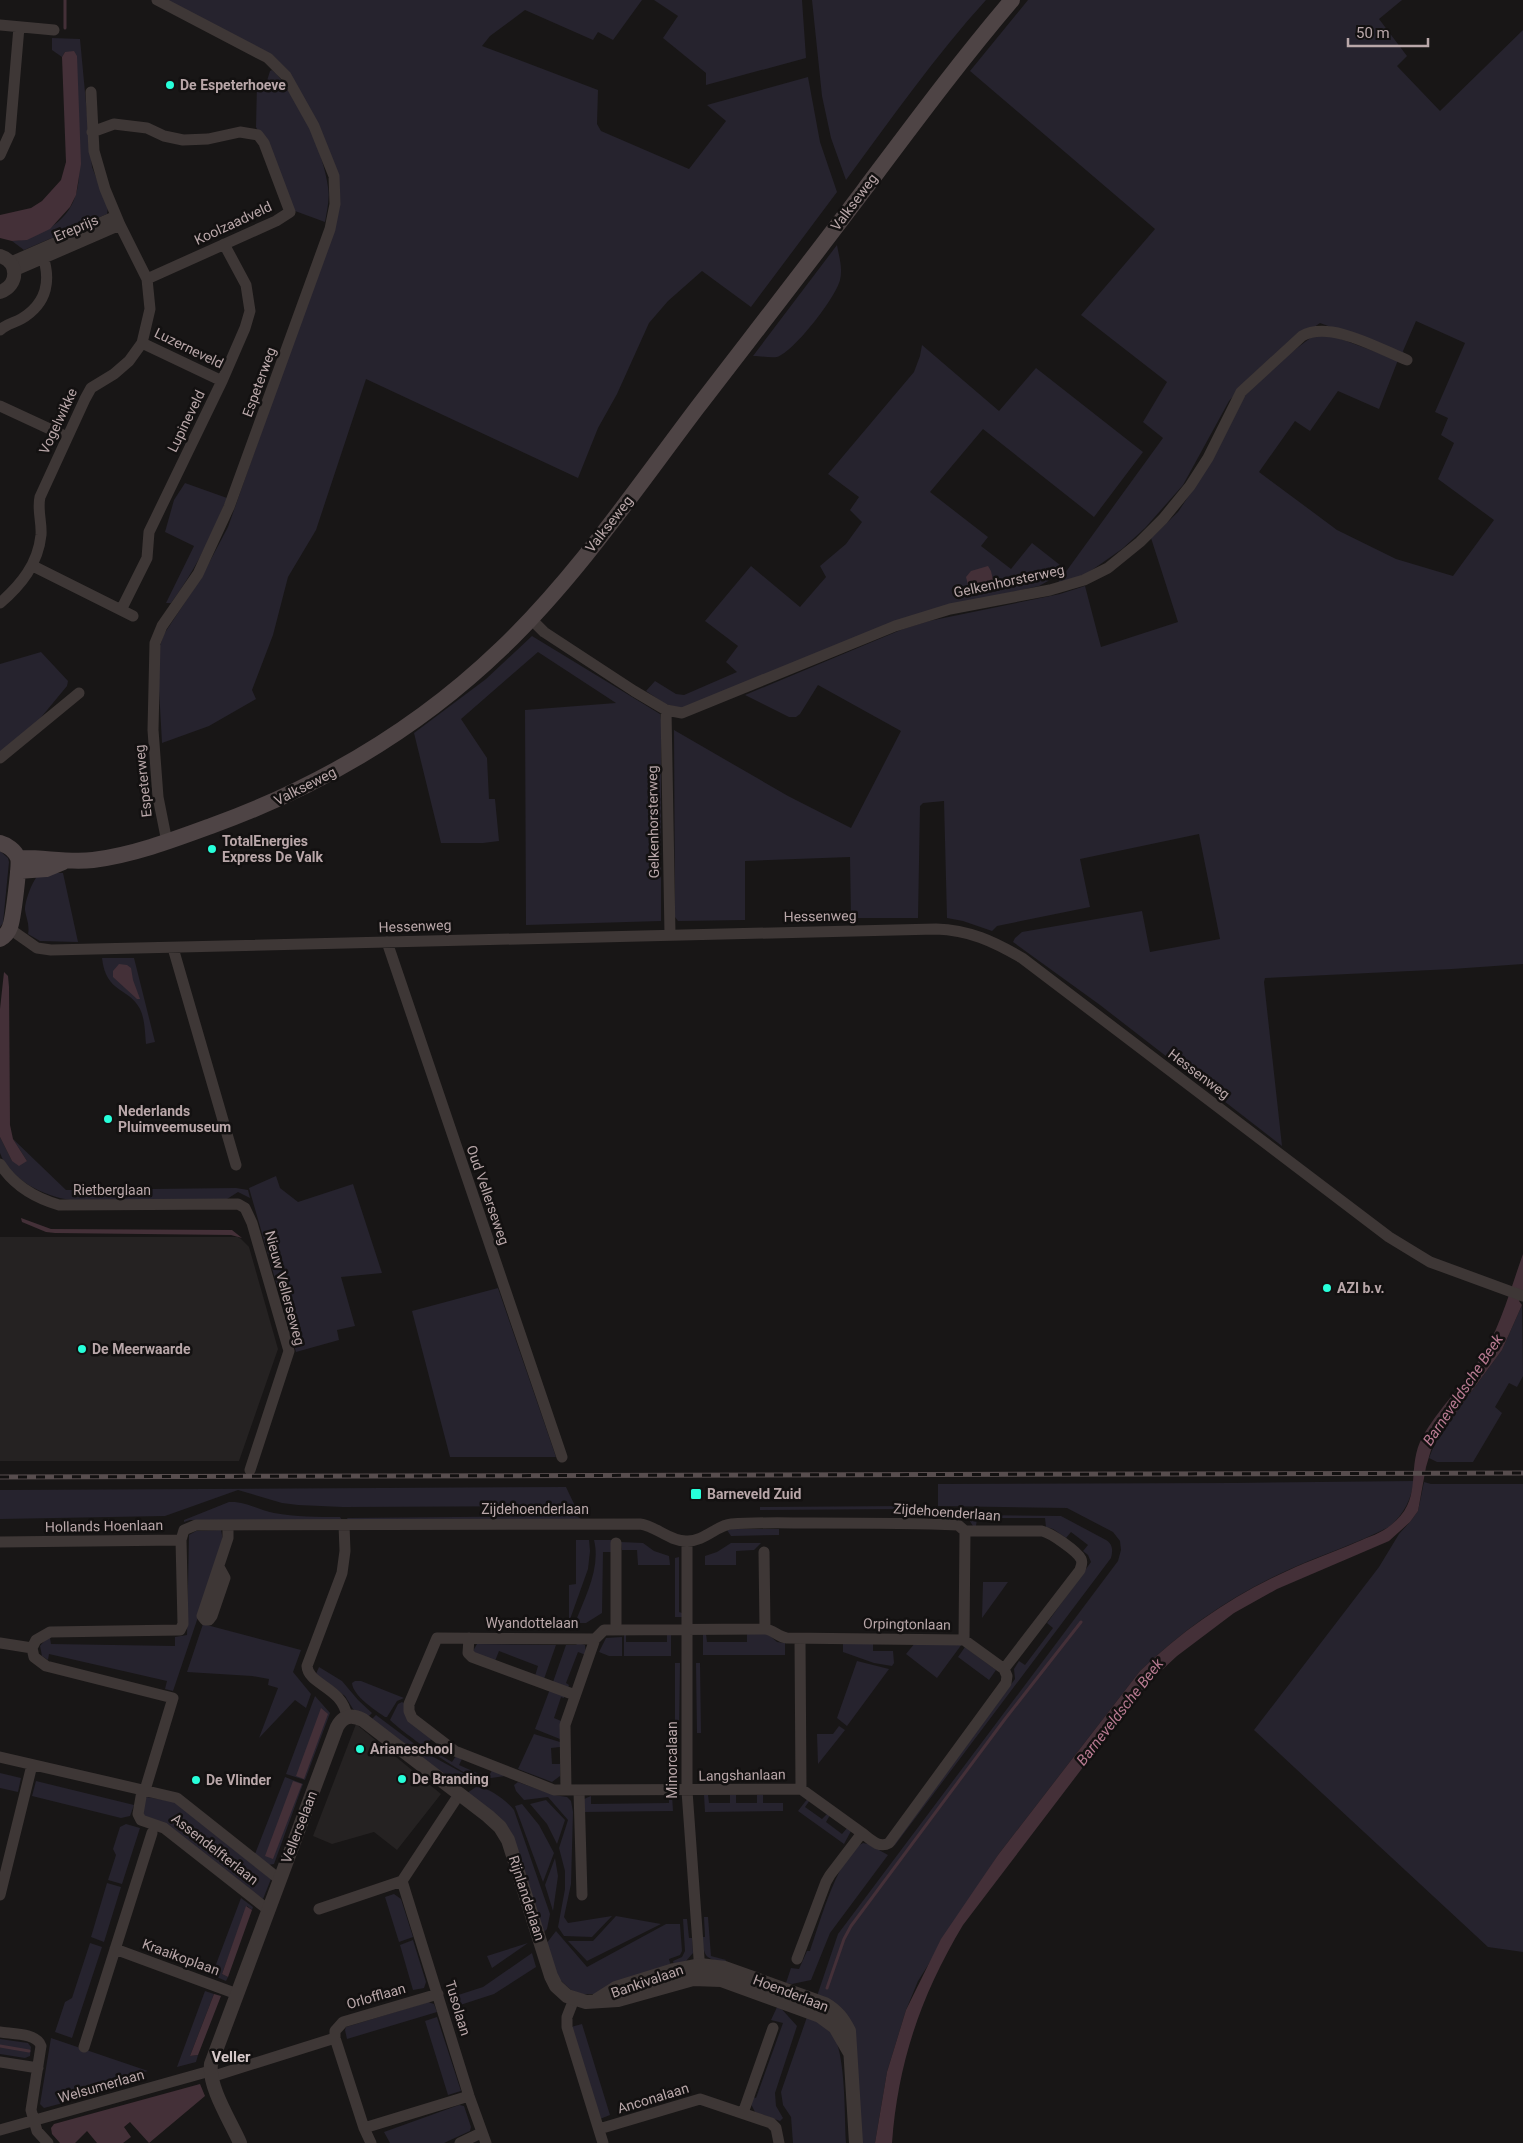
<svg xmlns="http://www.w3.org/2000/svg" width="1523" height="2143" font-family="Roboto,sans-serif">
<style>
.built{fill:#252222}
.green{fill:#26232e}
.water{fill:#443038}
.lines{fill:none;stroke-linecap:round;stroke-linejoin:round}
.stream{stroke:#443038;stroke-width:3}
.minor{stroke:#3e3736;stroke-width:11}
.tertiary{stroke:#3e3736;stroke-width:14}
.secondary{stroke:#4e4445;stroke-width:16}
.rail-casing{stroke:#574d4e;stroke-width:5}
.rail{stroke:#131111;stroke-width:3;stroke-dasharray:9;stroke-linecap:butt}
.poi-dot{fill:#27ffda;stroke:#131111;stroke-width:2}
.labels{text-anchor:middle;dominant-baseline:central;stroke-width:5;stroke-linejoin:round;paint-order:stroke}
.poi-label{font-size:14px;font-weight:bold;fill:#b9a7a9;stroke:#131111;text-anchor:start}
.street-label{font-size:14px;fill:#b9a7a9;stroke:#131111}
.water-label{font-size:15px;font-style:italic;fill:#b87a91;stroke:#131111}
.neighbourhood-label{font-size:15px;font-weight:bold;fill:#d5c8c9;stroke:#131111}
</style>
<rect width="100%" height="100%" fill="#181616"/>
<path class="built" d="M0,1237H238L241,1239L249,1247L278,1349L239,1461H0Z
M356,1724L441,1794L397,1850L374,1832L332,1844L313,1836Z"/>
<path class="green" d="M163,0H642L613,40L598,32L593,40L525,10L490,36L482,46L598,90L597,124L601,131L689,169L726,121L707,105L808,77L820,142L837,192L751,307L702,271L668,301L649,323L617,394L598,428L578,478L366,379L316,530L288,577L273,635L252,690L256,699L209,726L162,743L157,654L164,634L201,578L228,527L319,269L338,192L286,71Z
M654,0H802L806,58L706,85V73L663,38L678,16Z
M812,0H986C935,56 891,119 846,180L831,138L822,96Z
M1028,0H1402L1379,19L1407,56L1397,66L1440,111L1523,30V964L1452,969L1265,978L1264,982L1282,1146L1100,1005L1013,942L1015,938L1022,932L1142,911L1150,952L1220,939L1199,834L1080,859L1090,907L997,926L992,931L963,921L947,918L944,801L923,803L920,806L918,918H851L850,857L745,861V920L678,921L675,917L674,730L788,796L851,828L901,731L818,685L800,714L796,717H789L745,695L903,629L929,621L1060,594L1085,586L1101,647L1178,622L1151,538L1178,512L1194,488L1242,397L1277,363L1313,336L1330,335L1398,360L1379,409L1338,391L1310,431L1295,421L1259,472L1337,530L1396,559L1453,576L1494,520L1438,479L1454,443L1441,435L1448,418L1435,412L1465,343L1416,321L1403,351L1404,354L1320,323L1278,352L1254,373L1229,401L1183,485L1145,528L1122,549L1082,577L1057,584L1163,438L1143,422L1167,382L1081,315L1155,229L970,71Z
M52,38L80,39L92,167L108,207L107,214L24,250L12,241C25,240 25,239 37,234C89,214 81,166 75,120C72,98 68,75 65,52L62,57L52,50Z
M272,70C299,94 323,151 328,187C330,199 327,210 325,222L295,211L256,127L257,84H266L270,71Z
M837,245C839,257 843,268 840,280C836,297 794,352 777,357C770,358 760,356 753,356Z
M922,345L999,411L1036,368L1143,452L1094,517L983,429L930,492L988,537L981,546L1011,569L1032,543L1060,565L1048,581L1039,586L928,611L684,709L665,704L646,691L655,681L676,694L684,695L737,672L726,662L738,646L705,621L751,566L800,607L826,577L820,566L846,544L862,522L850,510L859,497L828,474L914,372L920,356Z
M185,483L227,498C212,535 195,571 171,603H166L194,546L165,532L174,500Z
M532,636L660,714L661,720V921L526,925L525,710L616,703L538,652L461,719L487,758L489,799H495L499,841L483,843H441L414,733L486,679Z
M41,652L68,681L67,686L38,721L0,752V664Z
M0,851L8,858L9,862L3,923L0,927Z
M40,873H63L78,942L40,941L28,934C30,925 26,918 25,910C25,900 33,879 40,873Z
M102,958H134L155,1042L146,1044C145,1034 145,1019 140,1009C129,987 106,994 102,958Z
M0,1137L12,1161H27L13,1139L66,1190L236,1188L248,1190L250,1198L238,1192L227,1199L70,1200C44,1196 10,1180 0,1153C0,1149 0,1142 0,1137Z
M276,1176L280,1188L298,1202L353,1184L382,1273L341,1277L355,1326L337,1330L339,1340L296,1352L249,1188Z
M498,1288L556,1457H450L412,1311Z
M1522,1305L1523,1376L1517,1387L1509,1383L1495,1407L1502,1413L1473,1462H1437L1429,1458L1437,1438L1502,1350Z
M1414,1481C1411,1500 1404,1514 1389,1527C1356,1544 1321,1555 1288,1570C1232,1595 1184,1629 1140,1671L998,1855L918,1981L906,2010L887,2072L875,2143H861L858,2075L817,1996L838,1934L1118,1561L1121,1550L1120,1541L1113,1532L1067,1508L938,1506V1484L1234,1483Z
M1424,1482L1431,1484H1523V1952L1488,1947L1254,1730L1379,1567L1399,1534L1410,1522L1418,1511Z
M566,1487L575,1506L343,1507L298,1505L282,1503L238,1490L165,1516L0,1519V1490Z
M229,1502C246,1501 258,1510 274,1513C295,1517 318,1517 340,1517L342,1520H190L184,1522V1520Z
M905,1506V1509L760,1510V1507Z
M966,1515L1061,1516L1106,1540C1113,1544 1113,1551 1111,1558L895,1845L892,1847L1015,1679L1014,1669L1019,1661L1025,1665L1053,1628L1047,1623L1091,1562L1088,1555L1083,1551L1088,1545L1071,1532L1066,1538L1053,1529L1046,1527L1045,1518H977L976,1526H973Z
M577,1516L581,1519L348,1520L347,1518Z
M733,1529H779V1535L731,1536L727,1530Z
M221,1530L223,1540L218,1558L173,1691L165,1689L167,1681L49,1654L48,1660L42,1656L40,1646L46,1639L50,1638L51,1644L175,1646V1637L187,1635L189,1535L196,1531Z
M576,1540H589L590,1551L588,1569L569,1622V1585L576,1584Z
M594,1540H612V1552H603L602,1613L586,1623H575C585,1597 601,1568 594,1540Z
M621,1542L643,1543L654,1551L669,1556L670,1565H638L637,1550H622Z
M731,1543H761L754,1550L736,1551V1565H705V1556L717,1552Z
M679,1557V1612L682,1613L683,1617H675V1558Z
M983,1582H1008L982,1618Z
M203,1624L301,1650L293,1672L311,1694L306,1708L295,1700L259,1738L278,1688L268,1685L269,1679L252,1676L187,1672Z
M624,1634H626V1642H667V1634H671V1656H624Z
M703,1634H706L707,1642H747V1634H768L777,1642L785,1643V1655H703Z
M622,1637V1656H609L599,1652L606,1638Z
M578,1643L585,1645L586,1655L578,1652L566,1683L569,1685L568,1688L553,1682L566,1645H576Z
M873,1643V1651H893L894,1663L892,1666L874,1663L843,1652V1644Z
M915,1643L962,1644L937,1678L906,1654Z
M477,1644L556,1645L544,1679L535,1676L538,1666L499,1651L495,1661L476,1654L473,1651Z
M965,1647L996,1670L989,1680L958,1657Z
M857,1661L889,1669L847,1726L837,1718Z
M675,1663H680L679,1734H675Z
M696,1663H700L701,1733H697Z
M319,1667L342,1681L358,1700L372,1713L367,1718L353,1709L345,1696L316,1674Z
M355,1681H361L404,1698L397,1701L387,1717H385C375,1710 353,1696 352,1683Z
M550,1689L565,1694L564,1698L561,1697L554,1718L561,1721L560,1739L535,1729Z
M315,1696L330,1713L305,1780L286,1774Z
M402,1702L405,1704L431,1739L427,1747L452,1762L456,1756L462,1759L459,1765L488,1778L492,1770L505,1776C496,1777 486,1780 478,1778C462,1775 403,1733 390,1720L398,1704Z
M376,1715L428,1754L472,1778L460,1783L449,1776L448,1778L371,1720Z
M839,1726L845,1730L818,1764L817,1734H833Z
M534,1734L560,1742V1747L551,1748L552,1764H560V1776L552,1782L518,1769Z
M0,1773L21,1778L18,1792L0,1788Z
M285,1777L303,1784L274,1864L268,1865L255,1854Z
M36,1781L134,1805L130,1816L121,1818L32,1796Z
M518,1782L554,1795L567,1797L571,1801L573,1812L571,1884L564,1917L568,1923L612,1916L592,1937L564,1936L558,1927L565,1889V1871L559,1848L568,1820L548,1797L524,1800L516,1791L514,1785Z
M476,1787C489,1787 507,1801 514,1810L550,1914L547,1929L543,1933L515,1842L467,1793Z
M672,1795L673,1811L583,1812L584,1799L591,1796V1804L669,1803V1796Z
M704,1795H708L709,1803H730V1795H736V1803H757V1795H763V1803H783V1811L705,1812Z
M147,1797L175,1802L271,1879L263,1899L143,1816L144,1800Z
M808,1798L810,1800L805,1807L822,1819L828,1813L830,1815L826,1822L842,1834L848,1827L851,1831L844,1844L798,1811Z
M546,1800L565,1820L557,1844L547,1824L530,1804Z
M522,1804L539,1825L554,1853L543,1882L515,1806Z
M126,1824L140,1828L122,1884L108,1880L116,1855L113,1849L120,1827Z
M863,1843L868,1844L888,1855L830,1933L811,1980L792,1984L786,1983L791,1968L799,1969L807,1951H810C819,1926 838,1854 863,1843Z
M555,1858L558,1876L553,1911L545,1885Z
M107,1883L121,1887L104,1942L91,1937Z
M394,1894L401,1899L413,1937L399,1942L385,1897Z
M241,1898L253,1907L252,1910L247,1906L222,1974L228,1977L226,1981L212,1975Z
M616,1916L661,1924L587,1961L568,1941H593Z
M704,1917H708L711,1956L726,1960L725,1962C705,1959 704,1957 702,1937H705Z
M683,1919H687L689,1938H692L693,1953L686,1961L674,1965L673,1961L682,1957L685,1951Z
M666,1924H680L682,1951L680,1955L669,1959L671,1966L597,1994H580L571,1990L559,1979L546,1944L556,1931L587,1967Z
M413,1940L426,1982L424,1988L413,1990L400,1945Z
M90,1943L102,1947L72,2038L55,2032L65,2002L72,1998Z
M528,1943L492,1968L487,1956Z
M532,1953L536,1967L494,1994L454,2007L452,1997L483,1987Z
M205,1991L214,1994L190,2056L198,2055L196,2062L177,2067Z
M428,2002L434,2004L437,2012L347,2039L345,2030L346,2027Z
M778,2005L797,2026L775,2093L776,2106L783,2118L780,2121L755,2112L751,2104L753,2097L756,2098L783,2023L771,2020Z
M808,2014C814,2018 822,2022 828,2027C847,2044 844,2116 846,2143H793L791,2117L783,2105L781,2092Z
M437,2017L461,2091L448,2095L425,2021Z
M582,2024L610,2115L600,2119L571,2027Z
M51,2038L148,2071L124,2078L127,2086L44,2108L40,2104Z
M0,2039L28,2043L31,2047L30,2056L25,2058L0,2054Z
M459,2105L464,2106L471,2127L470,2131L444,2143H390L384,2132Z"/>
<path class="water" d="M74,51L77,56L81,164L76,195L70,207L50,229L27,240L12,241L0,238V215L31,208L42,201L61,180L66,162L62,57L65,52Z
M988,566L991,571L993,580L989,584L973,589L968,585L966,577L971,571Z
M119,964L127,965L131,968L133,980L140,999H137L113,977V971Z
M4,972L8,976L9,987L10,1125L13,1139L27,1161L19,1166L12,1161L0,1137V1009Z
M21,1218L51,1229L232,1230L242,1238L231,1235L55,1233L46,1232L22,1222Z
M1523,1254V1290L1519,1301L1522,1305L1502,1350L1437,1438L1431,1450L1426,1467L1418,1511L1410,1522L1389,1541L1277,1589L1234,1613L1177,1656L1150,1681L1128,1708L963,1925C921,1995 898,2062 892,2143H875L887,2072L906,2010L941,1939L998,1855L1140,1671C1184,1629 1232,1596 1287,1571C1310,1560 1334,1552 1357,1542C1368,1537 1382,1533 1391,1525C1423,1500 1407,1472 1420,1442C1433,1415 1461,1387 1478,1362C1500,1330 1510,1290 1523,1254Z
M321,1708L328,1714L304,1779L296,1776Z
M293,1781L302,1784L273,1859L265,1856Z
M246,1906L252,1910L228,1977L222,1974Z
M214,1994L221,1996L198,2055L190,2056Z
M200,2084L205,2096L149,2143L130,2122L124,2127L131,2137L123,2143H97L87,2131L75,2143H60L52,2134L51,2128L54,2124Z"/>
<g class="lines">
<path class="stream" d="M65,0V28
M827,1988L844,1939L851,1926L1005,1719L1081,1622
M0,2046L29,2051"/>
<path class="minor" d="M157,0L268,58L286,76L314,126L334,176L335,204L330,229L229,507L198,574L162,626L155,643L153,730L158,797L167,842
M0,25L54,30
M92,132L114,124L147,128L164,136L183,140L208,139L240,132L258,135L264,143L290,212L276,221L147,279
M0,155L10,133L19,27
M11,262L116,216
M14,271L120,225
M0,330C6,324 14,323 21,319C48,303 52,279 41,251
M142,343L222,381
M0,406L67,437
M33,566L133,616
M0,603C21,585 38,564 41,535C42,522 37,510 40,497L85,399L91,388L114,374L129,361L142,343L150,309L147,279L120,225L105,189L94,151L91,92
M121,610L147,558L149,532L222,381L245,328L250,311L246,285L224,244
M530,618L544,632L634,691L666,710L682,713L895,626L950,609L1050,590L1084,580L1108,568L1140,542L1163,519L1190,486L1208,458L1241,392L1302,336C1330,320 1379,349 1407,360
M666,710L670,934
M0,758L79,693
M10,929L37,948L51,950L936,929C969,930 993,941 1022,958L1389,1237L1430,1262L1523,1296
M387,942L562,1457
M173,948L236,1165
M0,1164C14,1186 35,1198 59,1205L238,1204L245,1208L252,1223L289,1351L250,1470
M344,1525L345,1551L342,1573L307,1666C308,1685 343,1687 347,1717
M0,1542L181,1540L184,1530L196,1525L640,1524C656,1526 669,1541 686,1541C704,1542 717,1525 731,1524C758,1522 787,1523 814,1523C862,1523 910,1523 958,1525L965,1531H1042C1051,1533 1077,1551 1081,1559C1083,1563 1081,1566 1080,1570L1004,1669L1007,1676L1006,1683L889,1843C879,1849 870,1839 862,1833L830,1875L826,1882L797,1959
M687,1542V1791L700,1972
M616,1543V1629
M764,1552L765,1629
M219,1567L225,1578L212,1616L209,1620H205L202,1616L228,1538V1526
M469,1638L468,1653L472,1657L575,1695
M595,1639L437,1638L409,1704V1711L412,1718L455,1751L554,1790L801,1789L862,1833
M800,1639L801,1789
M964,1640L965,1531
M0,1643L32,1648L34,1657L46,1666L173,1698L145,1790
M32,1648L36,1640L50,1632L180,1630L183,1624L181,1540
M0,1757L177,1798L279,1879
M566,1790L565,1725L595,1639L604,1630L765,1629C774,1630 778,1637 787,1638L964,1640L1004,1669
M142,1791L138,1814L141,1820L164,1828L267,1909
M579,1791L582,1895
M402,1881L469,2096L486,2143
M0,1895L32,1765
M319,1909L402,1881L460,1793
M115,1949L237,1994
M574,1999L567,2017V2027L603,2143
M0,2032C12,2034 37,2033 41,2046L31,2110L37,2131L48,2143
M335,2038L364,2128L371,2143
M84,2047L152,1833
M0,2062L38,2068
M211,2077L335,2038V2031L343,2022L438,1994
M743,2113L773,2028
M364,2128L469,2096
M599,2129L700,2099L771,2123L776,2128L779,2143
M0,2130L210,2071
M460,2143L481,2133"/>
<path class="tertiary" d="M0,256C19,262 19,285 0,292
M597,2000L616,1988L674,1970L700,1965L725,1968L825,2004C837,2011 843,2019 849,2031L856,2143
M240,2143C231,2122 208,2087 211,2064L337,1727C343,1716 351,1714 363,1720L488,1816L500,1827L508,1840L551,1976L556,1986L567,1996L586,2002L618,2000L693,1979L721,1980L820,2016L835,2027L850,2053"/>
<path class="secondary" d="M0,843C7,845 15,850 18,858C20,864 13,920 10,927C8,933 5,936 0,939
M18,858C43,857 67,863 93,860C133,855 173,840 211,826C319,787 419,728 502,648C576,577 635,490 697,408C753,335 809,263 864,190C912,126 960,61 1012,0
M18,871L46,869L63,862"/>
<defs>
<path id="rail" d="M0,1477L1523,1473"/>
</defs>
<use href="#rail" class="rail-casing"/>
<use href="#rail" class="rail"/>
</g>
<g class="poi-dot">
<circle cx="170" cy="85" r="5"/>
<circle cx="212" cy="849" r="5"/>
<circle cx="108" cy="1119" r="5"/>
<circle cx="1327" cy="1288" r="5"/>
<circle cx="82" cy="1349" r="5"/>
<rect x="690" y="1488" width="12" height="12" rx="2.5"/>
<circle cx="360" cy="1749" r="5"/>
<circle cx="402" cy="1779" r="5"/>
<circle cx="196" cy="1780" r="5"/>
</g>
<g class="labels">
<g class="poi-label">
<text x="180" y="85">De Espeterhoeve</text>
<text x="222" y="841">TotalEnergies<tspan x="222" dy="16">Express De Valk</tspan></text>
<text x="118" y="1111">Nederlands<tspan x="118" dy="16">Pluimveemuseum</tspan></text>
<text x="1337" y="1288">AZI b.v.</text>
<text x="92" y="1349">De Meerwaarde</text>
<text x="707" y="1494">Barneveld Zuid</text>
<text x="370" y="1749">Arianeschool</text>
<text x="412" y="1779">De Branding</text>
<text x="206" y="1780">De Vlinder</text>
</g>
<g class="street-label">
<text transform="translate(854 202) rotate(-53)">Valkseweg</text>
<text transform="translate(233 223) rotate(-25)">Koolzaadveld</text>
<text transform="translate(76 228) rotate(-23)">Ereprijs</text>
<text transform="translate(189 348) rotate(26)">Luzerneveld</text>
<text transform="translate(259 382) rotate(-70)">Espeterweg</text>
<text transform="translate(58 421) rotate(-65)">Vogelwikke</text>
<text transform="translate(186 421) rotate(-64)">Lupineveld</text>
<text transform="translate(609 524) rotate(-52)">Valkseweg</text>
<text transform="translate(1009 581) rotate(-12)">Gelkenhorsterweg</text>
<text transform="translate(143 781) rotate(-96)">Espeterweg</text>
<text transform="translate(305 786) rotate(-27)">Valkseweg</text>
<text transform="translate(653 822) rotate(-91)">Gelkenhorsterweg</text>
<text transform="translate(820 916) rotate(-1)">Hessenweg</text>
<text transform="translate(415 926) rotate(-2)">Hessenweg</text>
<text transform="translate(1199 1074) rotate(37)">Hessenweg</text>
<text x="112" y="1190">Rietberglaan</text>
<text transform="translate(488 1195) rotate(71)">Oud Vellerseweg</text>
<text transform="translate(285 1288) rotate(75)">Nieuw Vellerseweg</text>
<text x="535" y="1509">Zijdehoenderlaan</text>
<text transform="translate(947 1512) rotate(4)">Zijdehoenderlaan</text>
<text transform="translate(104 1526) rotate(-1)">Hollands Hoenlaan</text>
<text x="532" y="1623">Wyandottelaan</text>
<text transform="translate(907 1624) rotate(1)">Orpingtonlaan</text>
<text transform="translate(672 1760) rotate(-90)">Minorcalaan</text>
<text transform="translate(742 1775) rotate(-1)">Langshanlaan</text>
<text transform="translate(299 1827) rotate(-69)">Vellerselaan</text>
<text transform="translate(215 1849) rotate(38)">Assendelfterlaan</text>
<text transform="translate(527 1898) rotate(72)">Rijnlanderlaan</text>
<text transform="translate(181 1957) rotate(20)">Kraaikoplaan</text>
<text transform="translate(647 1981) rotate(-19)">Bankivalaan</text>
<text transform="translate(791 1993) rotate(21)">Hoenderlaan</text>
<text transform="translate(376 1996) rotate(-16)">Orlofflaan</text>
<text transform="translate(458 2008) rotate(73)">Tusolaan</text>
<text transform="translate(101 2086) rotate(-16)">Welsumerlaan</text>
<text transform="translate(653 2098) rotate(-17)">Anconalaan</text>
</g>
<g class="water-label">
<text transform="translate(1463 1390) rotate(-56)">Barneveldsche Beek</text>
<text transform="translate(1120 1712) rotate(-52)">Barneveldsche Beek</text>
</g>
<g class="neighbourhood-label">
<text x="231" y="2057">Veller</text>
</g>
</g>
<path d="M1348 38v8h80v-8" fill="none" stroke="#b9a7a9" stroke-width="2.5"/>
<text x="1356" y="38" font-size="15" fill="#b9a7a9" stroke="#131111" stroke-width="4" paint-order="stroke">50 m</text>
</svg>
